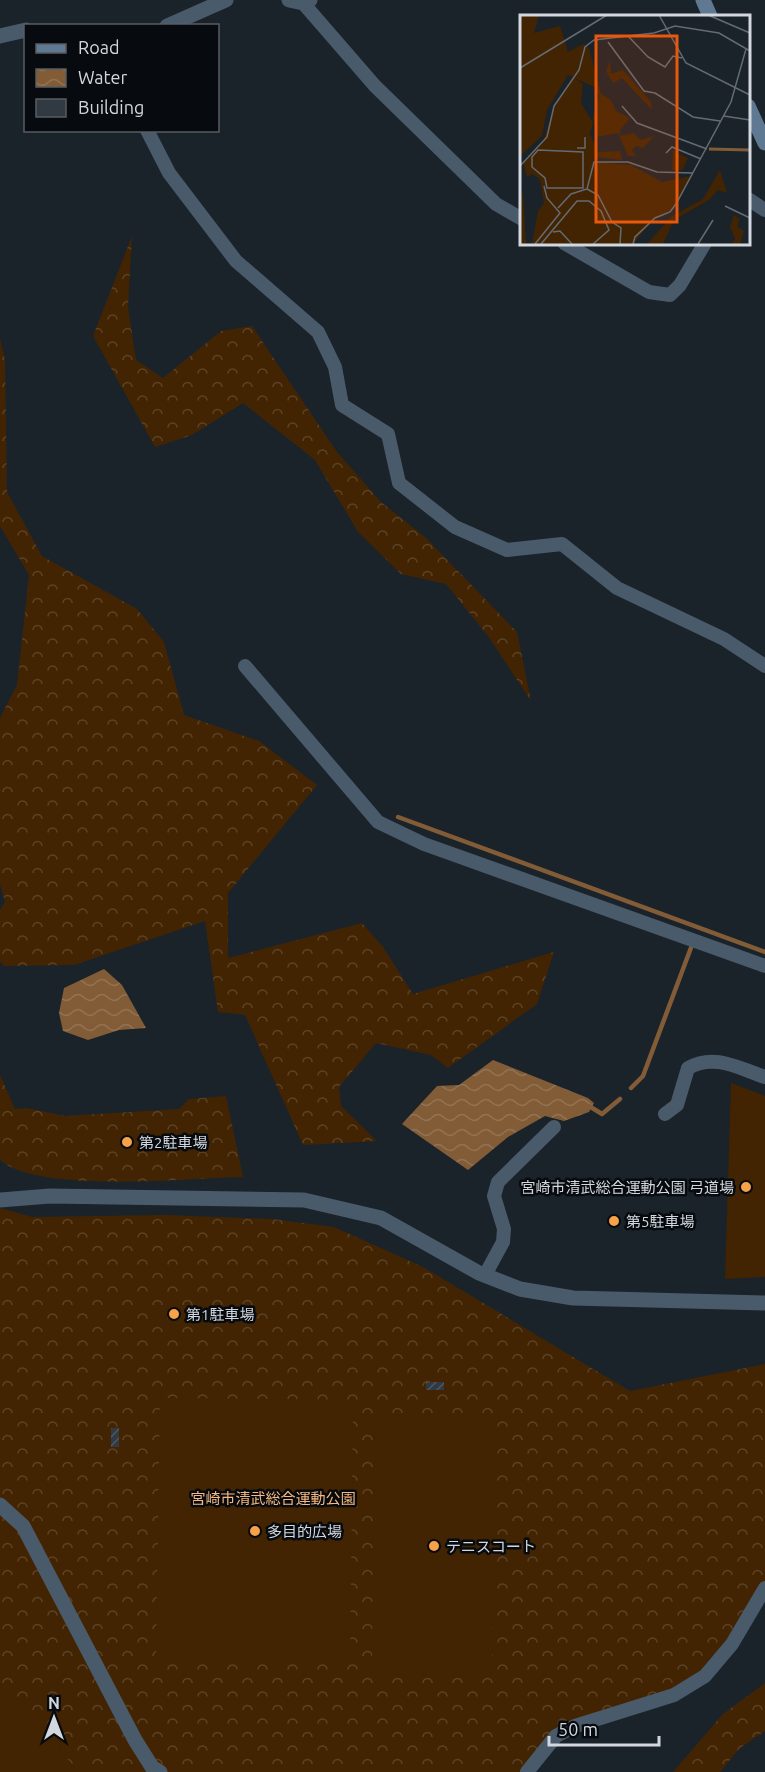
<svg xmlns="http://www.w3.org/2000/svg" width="765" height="1772" font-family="Ubuntu,'Noto Sans JP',sans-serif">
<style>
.forest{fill:url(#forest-crowns)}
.pitch{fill:#422402}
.water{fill:url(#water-waves)}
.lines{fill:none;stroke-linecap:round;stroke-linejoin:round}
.stream{stroke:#825c36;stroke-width:4.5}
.building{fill:url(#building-hatch)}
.minor{stroke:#495a6a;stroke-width:14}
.tertiary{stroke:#495a6a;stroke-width:15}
.secondary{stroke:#5f7993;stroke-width:15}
.poi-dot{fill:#f7a248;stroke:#070b0f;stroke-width:2}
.labels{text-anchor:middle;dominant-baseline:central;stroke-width:5;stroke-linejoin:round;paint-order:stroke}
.poi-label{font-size:15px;fill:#d2d8dd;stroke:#070b0f;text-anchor:start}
.park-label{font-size:15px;fill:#f6b87e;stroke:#070b0f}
.inset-river{fill:none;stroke:#825c36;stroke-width:3}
.inset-road{fill:none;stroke:#646b72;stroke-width:1.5}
.view{fill:#e8590c;fill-opacity:0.15;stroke:#e8590c;stroke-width:3}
.inset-edge{fill:none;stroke:#d2d8dd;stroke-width:3}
</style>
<defs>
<pattern id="forest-crowns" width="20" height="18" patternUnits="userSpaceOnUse" patternTransform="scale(1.5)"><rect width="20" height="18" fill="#422402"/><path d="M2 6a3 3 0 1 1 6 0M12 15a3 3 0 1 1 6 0" fill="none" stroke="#5c4326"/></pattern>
<pattern id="water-waves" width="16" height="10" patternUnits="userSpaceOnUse" patternTransform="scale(1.5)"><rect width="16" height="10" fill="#825c36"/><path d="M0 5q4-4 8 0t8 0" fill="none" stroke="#937353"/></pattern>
<pattern id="building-hatch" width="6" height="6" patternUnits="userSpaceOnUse" patternTransform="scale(1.5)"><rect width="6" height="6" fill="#313a43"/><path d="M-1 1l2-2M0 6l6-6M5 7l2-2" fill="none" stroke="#4e565e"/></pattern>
</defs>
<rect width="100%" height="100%" fill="#1a222a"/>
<path class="forest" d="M132,236L128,307L136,360L163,378L221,331L252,326L337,452L381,502L425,537L517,632L531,701L488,636L446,584L401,574L358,532L315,460L243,403L192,435L155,447L93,336Z
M0,338L5,360L7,492L42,556L137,609L164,642L184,715L259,741L317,785L228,893V958L362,923L383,947L413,994L554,952L537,1004L448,1068L431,1055L376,1043L339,1087L341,1106L377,1141L303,1145L245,1015L218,1012L205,921L74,965L4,966L0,961V910L5,902L0,884V718L17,685L29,575L0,526Z
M0,1075L15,1109L27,1108L65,1116L179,1109L189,1099L226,1096L243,1177C189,1178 39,1194 0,1160Z
M0,1208L32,1217L165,1215L272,1219L334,1227L423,1267L630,1391L765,1364V1588L705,1676L556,1736L526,1772H0Z
M765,1683V1731L740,1748L720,1772H673L723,1714Z"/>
<path class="pitch" d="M731,1083L765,1096V1277L725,1279Z
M160,1398L353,1400L350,1664L156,1662Z
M375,1415L495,1417L492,1676L372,1674Z
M0,1687L74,1766L76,1772H0Z"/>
<path class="water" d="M104,969L122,985L146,1028L119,1030L88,1040L63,1031L59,1013L64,988Z
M493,1060L588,1098L594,1103L589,1112L564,1121L545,1116L508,1137L468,1170L402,1124L437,1086L459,1085Z"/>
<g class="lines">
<path class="stream" d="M398,817L765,952
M631,1088L643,1076L692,945
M589,1106L602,1114L620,1099"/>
</g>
<path class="building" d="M426,1382H444V1390H426Z
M111,1428H119V1447H111Z"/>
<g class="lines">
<path class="minor" d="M303,3L375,86L496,204L522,219
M147,130L169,173L236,261L318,332L335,367L342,405L388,434L399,483L455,527L507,550L562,544L617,588L724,639L765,666
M748,199L765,210
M564,243L649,292L670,295L680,285L705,243
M245,666L378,822L424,844L765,966
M665,1114L677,1105L688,1068C715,1053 738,1068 765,1077
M485,1275L503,1242L504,1229L494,1196L498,1182L554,1127
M527,1772L556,1736L575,1726L674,1695L705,1676L732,1644L765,1588"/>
<path class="tertiary" d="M289,0L303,3L310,0
M167,26L226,0
M0,36L26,30
M0,1200L50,1196L304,1200L381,1218L479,1273L520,1289L573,1298L765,1303
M0,1505L23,1526L135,1740L152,1767L160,1772"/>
<path class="secondary" d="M703,0L710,16
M748,106L765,143"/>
</g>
<g class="poi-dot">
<circle cx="127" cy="1142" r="6"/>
<circle cx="746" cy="1187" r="6"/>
<circle cx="614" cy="1221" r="6"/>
<circle cx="174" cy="1314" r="6"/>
<circle cx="255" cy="1531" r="6"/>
<circle cx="434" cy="1546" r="6"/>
</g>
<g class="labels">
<g class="poi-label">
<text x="139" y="1142">第2駐車場</text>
<text x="734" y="1187" text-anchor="end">宮崎市清武総合運動公園 弓道場</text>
<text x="626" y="1221">第5駐車場</text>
<text x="186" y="1314">第1駐車場</text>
<text x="267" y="1531">多目的広場</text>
<text x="446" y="1546">テニスコート</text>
</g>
<g class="park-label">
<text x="273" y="1498">宮崎市清武総合運動公園</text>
</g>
</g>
<g transform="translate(520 15)">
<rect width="230" height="230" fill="#1a222a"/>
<path d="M0,0H19L14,18L40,11L48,37L63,29L69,33L81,79L91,85L96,96L110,103L100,115V121L114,118L120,125L134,121L123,133L116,131L112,135L116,141H108L98,118L77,122L73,102L79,81L74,72L55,63L63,69L61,88L73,108L70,119L78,137L100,136L102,145L75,142L73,147L111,150L142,167L171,161L153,194L135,203L113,229H12L18,196L24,188L20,164L12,159L7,162L3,147L23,127L34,91L54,62L48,60L27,95L22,121L0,141ZM90,46L91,59L103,55L131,87L132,95L102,63L93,68L86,56ZM200,155L207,178L198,175L189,185L154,205L143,229H127L152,201L183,184ZM0,176L3,179L6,229H0ZM214,200L220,204L217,211L224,216L220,229H212L215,224L210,212Z" fill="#422402"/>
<path d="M153,135L168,143L163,155H152ZM28,137H62L63,172L26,171V157L16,158V139H25L26,154ZM93,168H113V196H93ZM116,170H128V197H115ZM45 211a19 19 0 1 1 38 0a19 19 0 1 1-38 0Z" fill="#422402"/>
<path class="inset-river" d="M189,134L230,135"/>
<path class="inset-road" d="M139,0L166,48L230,80M188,0L230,18M108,21L128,42L145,52L153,41L162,43M88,27L124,76L135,78L173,102L200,106M0,53L87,0M102,91L117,108L187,134M204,101L230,105M57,133H65V122M18,135L63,137V173H27L25,163L12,152V142ZM146,138L152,132L181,144M0,151L27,122L34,91L59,55L65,32L74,25L134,18L155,11L199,18L230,36M67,174L78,180L92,207L101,213L100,229M205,191L230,203M38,193L51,179L67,174L74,147H108L137,157L173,158M33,217L40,216L52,229M15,229L40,198L27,183L24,171M21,229L57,186H69L81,196L89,215L73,229M113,229L115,222L135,203L150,197L156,189L211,87L226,34M178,229L193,205"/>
<path class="view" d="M76,21H157V207H76Z"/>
<rect width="230" height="230" class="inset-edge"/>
</g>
<rect x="24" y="24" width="195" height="108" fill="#070b0f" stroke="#585d61" stroke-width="1.5"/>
<rect x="36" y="44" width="30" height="9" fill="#5f7993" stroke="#585d61" stroke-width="1.5"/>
<text x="78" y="54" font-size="18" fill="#d2d8dd">Road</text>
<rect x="36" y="69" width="30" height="18" fill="url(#water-waves)" stroke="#585d61" stroke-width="1.5"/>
<text x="78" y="84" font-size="18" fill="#d2d8dd">Water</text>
<rect x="36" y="99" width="30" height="18" fill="#313a43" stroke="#585d61" stroke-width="1.5"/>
<text x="78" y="114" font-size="18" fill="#d2d8dd">Building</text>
<g transform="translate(54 1718)" stroke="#070b0f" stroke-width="4.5" paint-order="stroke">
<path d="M0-4.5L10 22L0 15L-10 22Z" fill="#d2d8dd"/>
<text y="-9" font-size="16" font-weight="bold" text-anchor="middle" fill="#d2d8dd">N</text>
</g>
<path d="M549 1736v9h110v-9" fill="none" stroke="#d2d8dd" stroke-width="3"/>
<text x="558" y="1736" font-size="18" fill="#d2d8dd" stroke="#070b0f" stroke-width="4.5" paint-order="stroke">50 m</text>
</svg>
